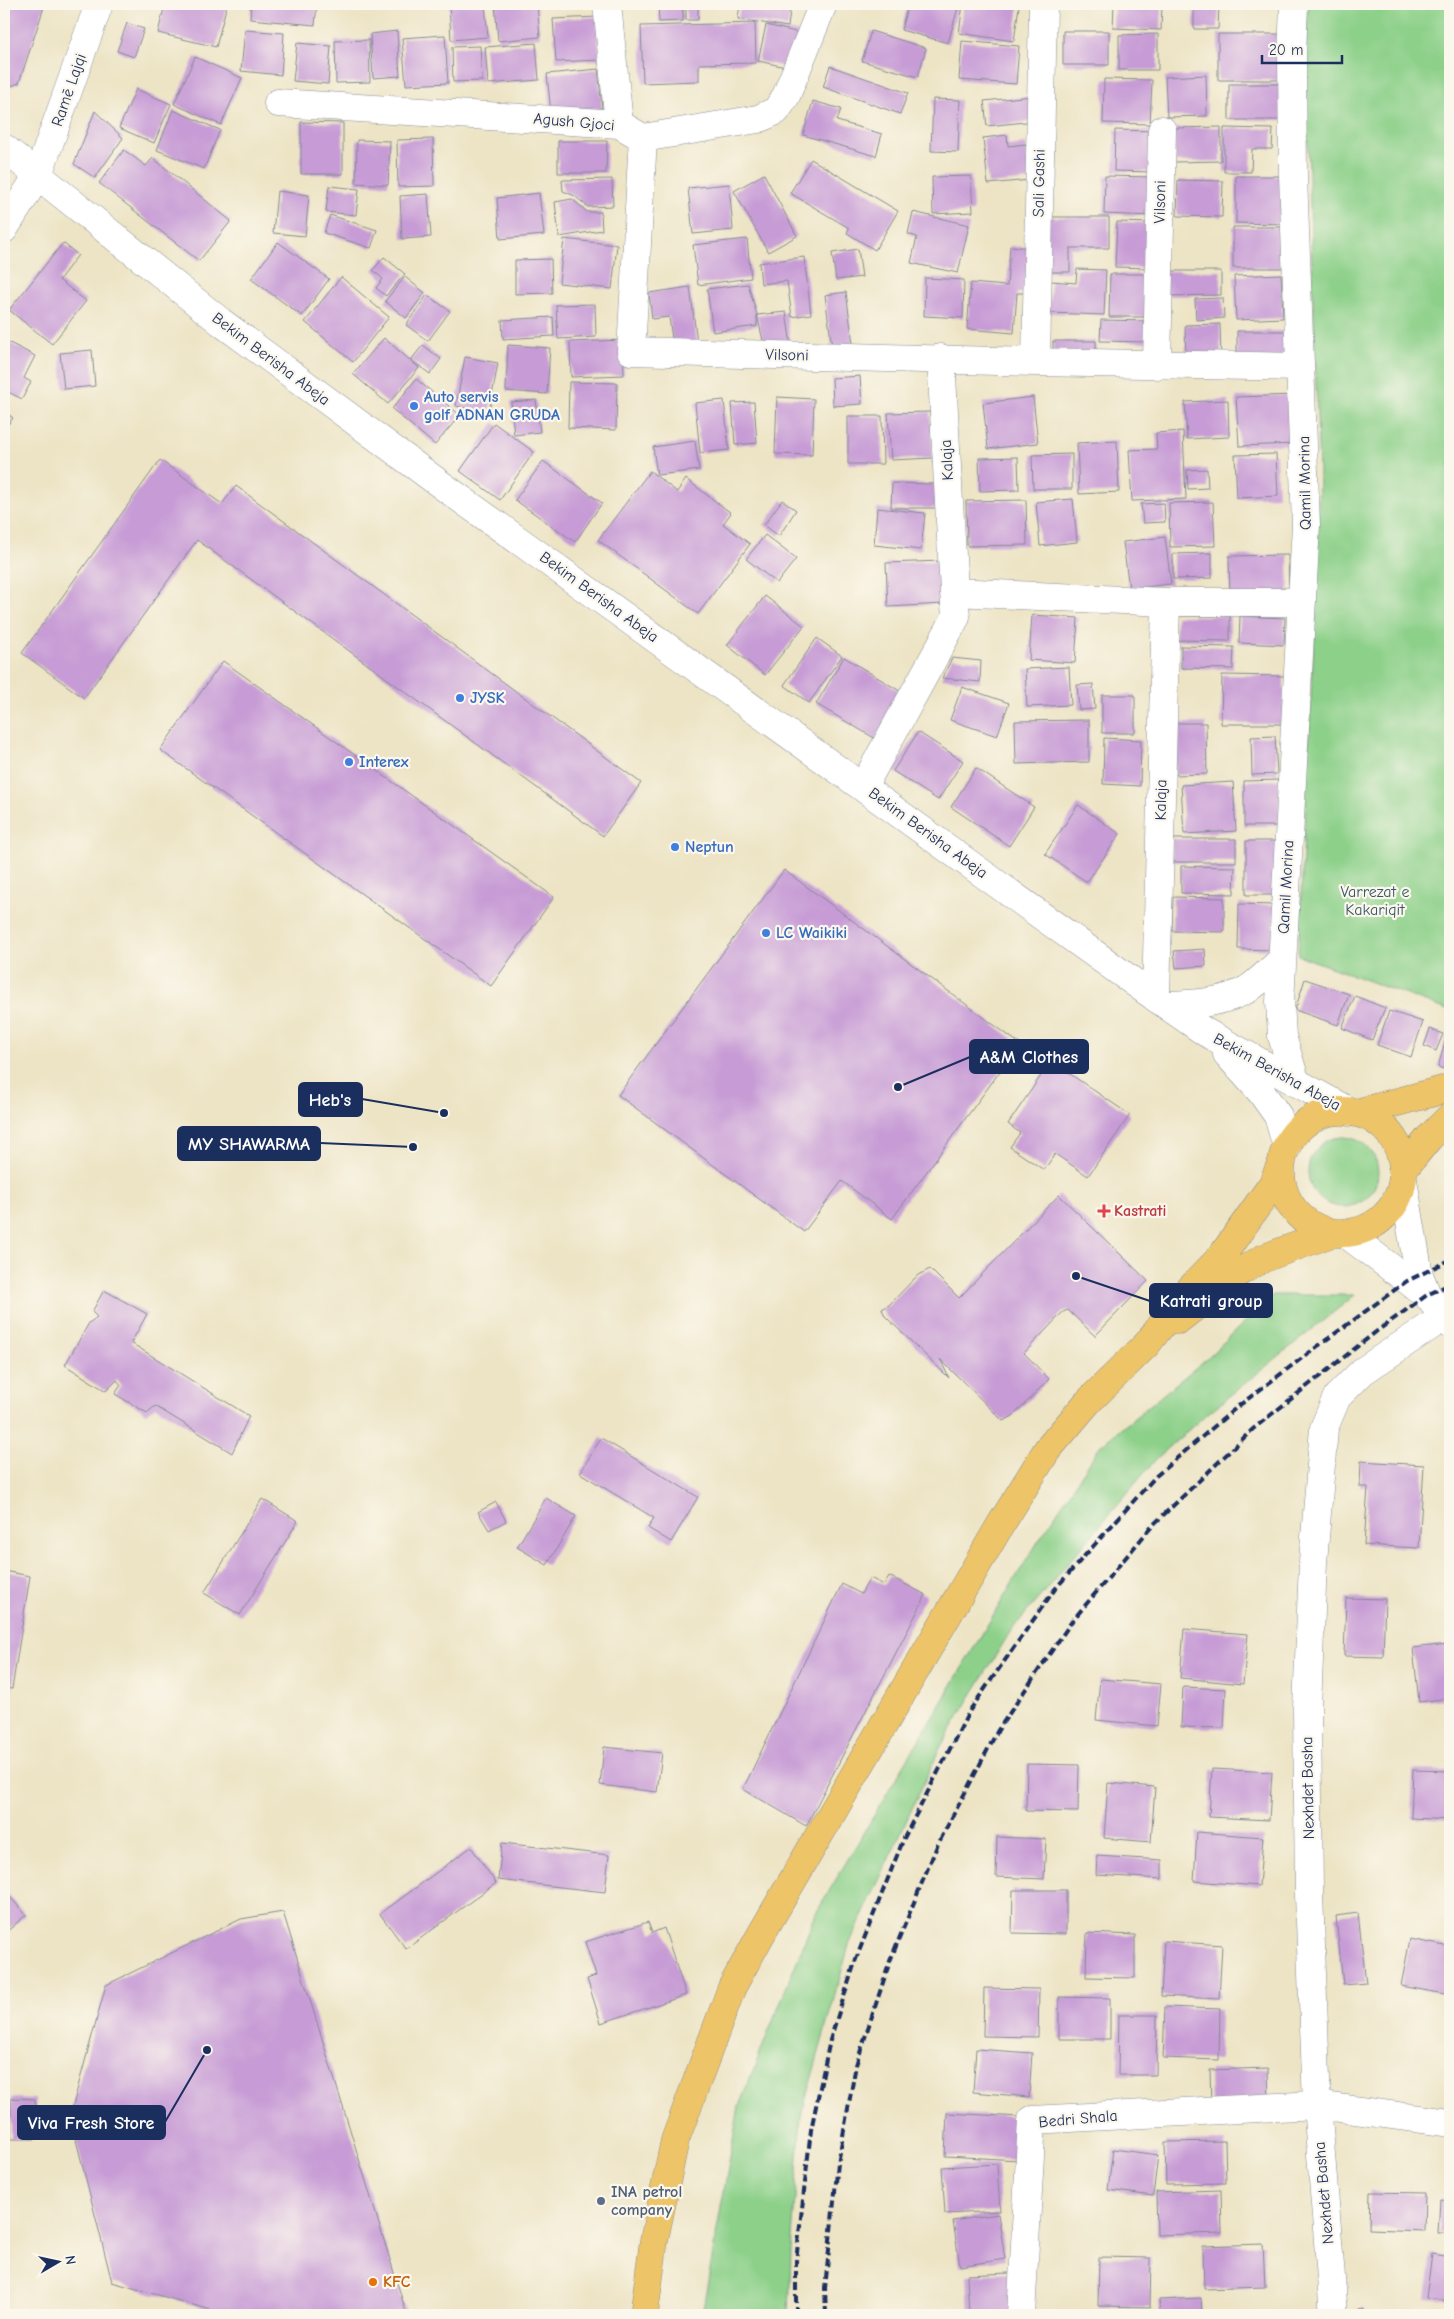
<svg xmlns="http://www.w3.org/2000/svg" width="1454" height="2319" font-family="'Comic Neue',sans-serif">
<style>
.green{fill:#8cd089;stroke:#548074}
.building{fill:#c79cd6}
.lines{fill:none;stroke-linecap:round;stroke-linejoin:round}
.minor-casing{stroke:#848a92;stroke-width:29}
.tertiary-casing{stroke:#848a92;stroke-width:29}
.primary-casing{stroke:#848a92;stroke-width:29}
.minor{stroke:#fff;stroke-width:28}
.tertiary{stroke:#fff;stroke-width:28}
.primary{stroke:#eec469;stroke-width:28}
.rail{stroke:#1b2f5e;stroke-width:4;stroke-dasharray:8 4;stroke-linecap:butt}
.shop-dot{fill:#3f7fe0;stroke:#fbf7ec;stroke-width:2}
.health-dot{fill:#e0444e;stroke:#fbf7ec;stroke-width:2}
.service-dot{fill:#5c6f8a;stroke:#fbf7ec;stroke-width:2}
.food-dot{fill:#e8710a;stroke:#fbf7ec;stroke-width:2}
.labels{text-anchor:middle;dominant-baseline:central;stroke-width:4.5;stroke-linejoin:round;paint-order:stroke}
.street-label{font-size:16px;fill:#1b2f5e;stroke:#fbf7ec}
.shop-label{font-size:16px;font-weight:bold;fill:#366cbe;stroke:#fbf7ec;text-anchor:start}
.park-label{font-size:16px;fill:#375769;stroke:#fbf7ec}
.health-label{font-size:16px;font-weight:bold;fill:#be3a42;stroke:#fbf7ec;text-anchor:start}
.service-label{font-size:16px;font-weight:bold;fill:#4e5e75;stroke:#fbf7ec;text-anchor:start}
.food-label{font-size:16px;font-weight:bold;fill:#c56008;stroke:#fbf7ec;text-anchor:start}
.leader{fill:none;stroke:#1b2f5e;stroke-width:2}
.callout-dot{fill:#1b2f5e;stroke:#fbf7ec;stroke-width:2}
.callout{fill:#1b2f5e;stroke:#1b2f5e;stroke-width:2}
.callout-label{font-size:18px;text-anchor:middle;font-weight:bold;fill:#fff}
</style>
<rect width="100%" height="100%" fill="#fbf7ec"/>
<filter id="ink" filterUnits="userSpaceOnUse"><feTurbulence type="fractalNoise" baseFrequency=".02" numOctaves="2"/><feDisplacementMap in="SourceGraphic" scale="10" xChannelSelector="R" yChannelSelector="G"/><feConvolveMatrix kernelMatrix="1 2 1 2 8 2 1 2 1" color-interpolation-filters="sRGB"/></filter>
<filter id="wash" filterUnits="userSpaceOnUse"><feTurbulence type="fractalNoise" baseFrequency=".0096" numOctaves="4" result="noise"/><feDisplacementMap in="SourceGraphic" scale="20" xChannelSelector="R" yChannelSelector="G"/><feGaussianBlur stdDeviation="1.12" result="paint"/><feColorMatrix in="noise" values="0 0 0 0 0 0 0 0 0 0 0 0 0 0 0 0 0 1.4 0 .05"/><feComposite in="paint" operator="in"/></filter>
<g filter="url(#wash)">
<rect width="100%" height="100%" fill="#ede4c5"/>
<path class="green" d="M1308,4H1450V1011L1298,955L1317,581L1319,472L1305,56Z
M1308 1172a35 35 0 1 1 70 0a35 35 0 1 1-70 0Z
M1273,1295H1355L1203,1417L1156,1459L1010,1632L940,1748L849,1945L801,2116L791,2252L789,2315H702L739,2106L816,1913L1025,1562L1100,1446L1205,1360Z"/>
<g id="blocks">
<path class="building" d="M4,4H45L19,83L9,87H4Z
M165,4H227L216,47L158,33Z
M251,4H317L315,25L250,19Z
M449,4H485L488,37L451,40Z
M495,4H537L540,37L498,41Z
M658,4H683V21L659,22Z
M686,4H698V20H686Z
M740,4H791L788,27L738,19Z
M908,4H959L948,43L901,30Z
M963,4H999L1019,6L1014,41L959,33Z
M1114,4H1162L1161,30L1113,28Z
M1172,4H1219L1218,29H1194V7L1172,6Z
M1223,4H1260V7H1222Z
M597,17L600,60L556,62L553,19Z
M127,23L144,29L134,57L117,51Z
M755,23L756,63L699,64V81L643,83L641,26Z
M766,25L804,34L795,69L758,61Z
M245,30L284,33L281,75L241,71Z
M397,31L400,76L373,78L370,34Z
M871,31L926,48L918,77L862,61Z
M1063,31H1109V65H1063Z
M1158,34V70H1119V35Z
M1218,34H1285V80H1218Z
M445,35L448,83L406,85L402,38Z
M369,40L370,82L336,83L335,41Z
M962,41L1019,46L1016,84L959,80Z
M297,43L331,46L328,84L293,81Z
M536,43L539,80L488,84L485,47Z
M480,46L482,81L453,82L452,47Z
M195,57L242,78L221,125L174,104Z
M830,66L908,93L900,114L823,87Z
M598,69L602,108L551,113L547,74Z
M1206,75L1207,116L1167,117L1165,77Z
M1104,79L1152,80L1150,124L1103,123Z
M1229,84H1284V120H1229Z
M136,89L171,104L154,143L119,128Z
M1032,96L1035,121L987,126L984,101Z
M933,99L960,100L958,152L931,151Z
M813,101L841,109L837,121L882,134L876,156L803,135Z
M173,110L220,130L204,169L157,150Z
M95,111L123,138L95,178L74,164Z
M301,122L343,123V174H301Z
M1221,127V161L1175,162L1174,128Z
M1224,128L1273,129L1272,149H1252L1251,172H1224Z
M1115,130L1155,131L1154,172L1114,171Z
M1007,135L1008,146L1026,144L1030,180L988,184L983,138Z
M433,139L434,186L398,187L397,140Z
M357,140L390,141L388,185L356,183Z
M558,141H607L606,173H558Z
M124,150L146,166L153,158L231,221L199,261L99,183Z
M811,159L898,211L875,250L847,233L849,228L790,193Z
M764,174L797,236L768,252L734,191Z
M971,176L973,212L933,214L932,177Z
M1105,176L1153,177L1152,216L1104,214Z
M1236,176H1285L1284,224L1236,223Z
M612,179L613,206L588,207L575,196L563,191L562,180Z
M1178,180L1223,181L1222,217L1177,216Z
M729,184L733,230L693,234L688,188Z
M329,186L359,189L356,215L326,212Z
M277,191L309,195L305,236L273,233Z
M539,193L544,235L500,239L497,198Z
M428,194L431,237L402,239L400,196Z
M572,199L587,212H601L602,230L559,237L555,202Z
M913,212L969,225L958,273L911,263L917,237L908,234Z
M330,215L377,230L371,248L324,233Z
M1046,217H1109V248H1070V272H1046Z
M1117,222L1152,223L1151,268L1115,267Z
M1233,227H1284V268H1233Z
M564,239L617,245L612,289L559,283Z
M747,239L751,278L698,285L693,245Z
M278,242L329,279L302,316L251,279Z
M63,243L78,255L59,280L86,301L52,344L9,310Z
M1010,246L1032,248L1029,293H1017L1014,333L967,329L971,283L1007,286Z
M858,249L862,277L836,280L832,253Z
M384,257L405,274L386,296L376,288L383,279L373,270Z
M804,257L811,314L792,317L787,281L761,284L759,263Z
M551,259L552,293L515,294V260Z
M1077,269L1106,270L1104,315L1049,313L1051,281L1076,283Z
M1163,271H1221V295L1164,296Z
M1110,274H1152V317H1109Z
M1281,274L1283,318L1236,320L1234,276Z
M341,277L389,317L353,362L305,322Z
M405,277L425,293L406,318L385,301Z
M925,278L964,280L963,318L924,316Z
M748,284L757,315V326L713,332L707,289Z
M690,287L697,342L673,345L669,317L652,319L649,293Z
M846,292L853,344L832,347L825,295Z
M427,295L450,311L428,341L406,325Z
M1223,298L1224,318L1196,320L1195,299Z
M595,304L596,337L558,339L556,305Z
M786,312L791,345L765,349L757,315Z
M553,317L554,336L503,339L502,320Z
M1101,320L1148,321V342L1100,341Z
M1220,324L1221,358L1186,360L1185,325Z
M1237,331H1293L1294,360H1237Z
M384,338L419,368L388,404L353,374Z
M4,340L35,356L24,378L31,382L22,399L4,390Z
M623,340L624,375L571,377L570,342Z
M1053,341H1096V360L1053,359Z
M423,345L441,359L430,374L411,360Z
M508,345L550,348L547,394L506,391Z
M92,350L95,386L64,389L60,353Z
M465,357L498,363L489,412L456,406Z
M860,376L862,404L833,406L832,378Z
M416,379L460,415L435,445L392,409Z
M569,382L617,383L616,430L568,428Z
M1295,395L1296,444L1239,446L1236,397Z
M777,397L814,399L812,455L775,454Z
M1033,397L1038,443L988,449L983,403Z
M536,400L540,432L514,435L511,402Z
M724,400L729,450L700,453L695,403Z
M1228,400L1229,437L1187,439L1185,402Z
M754,402L757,443L735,445L732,403Z
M4,411L13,418L4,430Z
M930,412L933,458L891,460L888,413Z
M848,416H882L883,464H848Z
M494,423L534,452L500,500L460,471Z
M1183,431L1186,499L1132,501L1129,450L1157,449L1156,433Z
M695,441L699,470L657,475L653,447Z
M1117,441L1119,492L1079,494L1077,443Z
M1072,454V489H1033L1032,455Z
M1276,454L1278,496L1237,498L1235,455Z
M1018,457L1019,490L980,491L979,458Z
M160,460L222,504L236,486L641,783L603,836L197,540L84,698L22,653Z
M543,461L602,503L575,542L515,500Z
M1207,469L1208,488L1188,489L1187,470Z
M650,471L677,492L686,479L731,513L723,524L750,544L698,614L598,540Z
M892,483L936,484V508H891Z
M1073,499L1077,542L1040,546L1036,502Z
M782,500L796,510L779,536L764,525Z
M1026,500L1027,545L967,546L966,501Z
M1213,502L1215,546L1170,547L1169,503Z
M1164,503L1165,522L1143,523L1141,504Z
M877,508L925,513L921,550L874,545Z
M765,535L796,559L777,583L746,559Z
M1165,537L1171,584L1129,589L1123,542Z
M1212,553V578L1173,579V554Z
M1288,555L1289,597L1230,598L1229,556Z
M942,561L944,604L888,607L886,563Z
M765,596L804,626L765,675L727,645Z
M1032,615L1078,618L1075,663L1029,660Z
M1176,616H1230V641L1176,640Z
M1240,616L1285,618L1284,645L1239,643Z
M817,638L842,656L809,703L784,685Z
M1181,646L1234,647L1233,669L1181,668Z
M844,657L903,693L876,739L816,704Z
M952,658L981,661L980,682L942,678Z
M223,661L554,897L491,986L160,750Z
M1069,667L1071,705L1027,707L1025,669Z
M1222,675L1284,676V724H1221Z
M1093,684L1095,709L1079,710L1077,685Z
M962,687L1009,703L997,736L950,720Z
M1102,695H1135V733H1102Z
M1089,720V762L1016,764L1015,721Z
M1175,723H1206L1207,774L1176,775Z
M918,732L963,761L938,800L893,771Z
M1275,736L1277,774L1252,775L1251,737Z
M1104,738L1141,740L1140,786L1103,784Z
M976,768L1034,807L1009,846L951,807Z
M1279,780L1280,826H1244V781Z
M1233,782L1236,831L1184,834L1181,785Z
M1078,805L1120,834L1087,882L1045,854Z
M1172,839H1236V862H1172Z
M1246,841H1281V895H1246Z
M1181,866L1235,867L1234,894L1181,893Z
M784,870L1020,1044L892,1219L842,1181L804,1232L618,1095Z
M1173,897L1224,898V932L1172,931Z
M1239,904L1275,905L1273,950L1238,949Z
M1205,949L1206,966L1176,968L1174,951Z
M1305,979L1349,994L1338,1025L1295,1010Z
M1355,996L1385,1008L1372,1040L1342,1028Z
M1389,1011L1423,1022L1411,1057L1377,1045Z
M1430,1029L1443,1034L1436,1051L1424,1046Z
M1448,1031L1450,1032V1071L1438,1067Z
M1051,1061L1130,1115L1088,1176L1055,1154L1044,1170L1010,1147L1020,1133L1008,1124Z
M1059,1195L1148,1281L1095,1336L1068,1310L1063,1312L1024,1353L1049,1379L1013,1416L1003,1421L940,1359L949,1378L885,1316L882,1309L889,1305L918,1275L930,1269L959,1298Z
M104,1290L147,1314L131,1343L249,1416L232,1453L155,1406L147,1413L115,1394L121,1385L117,1380L106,1391L65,1365L89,1323L97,1317L92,1312Z
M601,1438L698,1497L671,1542L648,1528L654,1518L580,1473Z
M1361,1461L1424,1465L1419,1548L1364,1545L1368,1487H1360Z
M546,1498L576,1516L547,1565L517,1547Z
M262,1499L298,1521L240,1615L204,1593Z
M496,1502L506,1521L489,1530L478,1512Z
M4,1571L30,1576L12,1689L4,1688Z
M889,1576L926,1595L806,1826L743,1789L842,1584L861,1594L870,1578L884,1585Z
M1346,1598L1385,1599L1383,1657L1344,1656Z
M1184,1629L1248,1634L1243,1684L1180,1678Z
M1448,1644L1450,1698L1419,1702L1413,1648Z
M1100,1679L1161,1684L1157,1726L1096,1720Z
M1183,1687L1226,1689L1224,1728L1181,1727Z
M604,1747L662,1753L657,1792L600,1785Z
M1027,1764L1079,1765L1078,1812L1026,1811Z
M1212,1769L1272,1772L1269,1820L1209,1817Z
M1413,1770L1450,1771V1820L1411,1818Z
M1108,1783L1155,1787L1151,1842L1104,1838Z
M1197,1832L1263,1837L1259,1886L1194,1881Z
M997,1837L1046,1839L1044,1879L996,1877Z
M502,1843L609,1855L605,1892L498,1880Z
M471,1847L496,1883L406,1949L380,1914Z
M1097,1856L1162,1860V1879L1096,1875Z
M4,1890L26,1915L4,1934Z
M1013,1890H1066V1934L1012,1933Z
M283,1912L407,2315H229L112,2282L70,2116L106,1985L241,1919Z
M1358,1913L1366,1983L1343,1985L1336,1916Z
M648,1922L652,1933L664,1928L686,1995L601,2023L587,1979L596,1976L585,1942Z
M1087,1933L1135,1935V1978L1086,1977Z
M1410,1939L1450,1947V1995L1401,1986Z
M1164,1941L1222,1945L1219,1999L1161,1996Z
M984,1988L1039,1989L1038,2037L983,2036Z
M1059,1997L1110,1998V2039H1059Z
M1165,2007L1220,2009L1219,2060L1163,2058Z
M1119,2015H1157L1156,2075H1118Z
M976,2049L1032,2053L1029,2097L973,2092Z
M1268,2068L1269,2104L1211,2106L1210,2070Z
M11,2098L35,2099V2139H11Z
M947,2113L1021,2117L1019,2160L945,2156Z
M1225,2141L1226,2183L1166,2184L1165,2142Z
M1113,2149L1158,2155L1153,2196L1108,2190Z
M997,2164L1000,2211L945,2214L942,2167Z
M1221,2190L1222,2233L1157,2235L1156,2192Z
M1370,2192L1425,2193L1424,2231L1369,2229Z
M1440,2200L1450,2201V2233H1438Z
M998,2214L1005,2259L960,2266L953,2221Z
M1263,2244L1265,2287L1204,2289L1203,2246Z
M1432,2254L1450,2257V2301L1426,2298Z
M1099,2257L1151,2258L1150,2307L1098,2306Z
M1010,2273L1011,2315H969L967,2275Z
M1201,2298L1202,2315H1160L1159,2300Z
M1363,2309L1364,2315H1349V2312Z"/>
</g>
</g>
<g filter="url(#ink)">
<use href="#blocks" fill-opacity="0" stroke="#848a92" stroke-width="1"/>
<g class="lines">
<defs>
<path id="minor" d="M607,4L619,124
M1294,4L1292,56L1293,175L1306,525L1280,1002L1282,1036L1296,1083
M278,103L619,124L643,138L758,119L776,111L786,96L823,4
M643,138L631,351L1036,362L1300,367
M4,229L38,175L99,4
M941,358L954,592L1166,602H1302
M1036,362L1043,4
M1157,365L1162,130
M863,787L956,617L954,592
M1156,998L1166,602
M1167,1005C1194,1004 1224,1003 1248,989C1260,981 1270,970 1281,961
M1021,2315L1032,2120L1317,2105L1450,2123
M1334,2315L1317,2105L1309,1894L1307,1708L1313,1562L1324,1428L1337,1397L1363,1371L1444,1317"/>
<path id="tertiary" d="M4,148L221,322L440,484L1156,998L1205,1032L1350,1112
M1227,1054L1261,1092L1278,1116L1287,1147
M1403,1180L1419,1275L1427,1295
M1345,1233L1427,1295L1450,1324"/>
<path id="primary" d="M1281 1172a61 61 0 1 1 122 0a61 61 0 1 1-122 0Z
M1356,1113L1450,1088
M1402,1171L1429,1138L1450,1117
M1178,1320L1241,1271L1264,1258L1332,1233
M644,2315L654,2240L675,2140L732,1987L763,1931L1001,1524L1047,1450L1087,1403L1147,1344L1188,1291L1221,1257L1272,1185L1282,1162"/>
</defs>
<use href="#minor" class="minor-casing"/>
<use href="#tertiary" class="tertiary-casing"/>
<use href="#primary" class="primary-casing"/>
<use href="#minor" class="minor"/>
<use href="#tertiary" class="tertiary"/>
<use href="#primary" class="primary"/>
<path class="rail" d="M796,2315V2261L811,2130L830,2040L856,1959L904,1838L970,1710L1055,1589L1156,1476L1237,1407L1318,1346L1407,1281L1450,1260
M826,2315L825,2288L838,2163L856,2065L890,1961L937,1846L998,1730L1072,1621L1154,1524L1253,1429L1377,1331L1427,1295L1450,1284"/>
</g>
</g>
<g class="shop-dot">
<circle cx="414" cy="406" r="5"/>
<circle cx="460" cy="698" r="5"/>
<circle cx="349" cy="762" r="5"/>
<circle cx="675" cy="847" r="5"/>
<circle cx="766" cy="933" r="5"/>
</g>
<path class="health-dot" d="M1101.5 1203.5h5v5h5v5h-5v5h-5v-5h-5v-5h5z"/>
<circle class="service-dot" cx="601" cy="2201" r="5"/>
<circle class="food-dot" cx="373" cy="2282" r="5"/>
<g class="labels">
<g class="street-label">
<text transform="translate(69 90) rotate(-71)">Ramē Lajqi</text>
<text transform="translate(574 122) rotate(5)">Agush Gjoci</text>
<text transform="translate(1039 183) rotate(-89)">Sali Gashi</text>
<text transform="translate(1160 202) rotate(-89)">Vilsoni</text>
<text transform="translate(787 355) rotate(1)">Vilsoni</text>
<text transform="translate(271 359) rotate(37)">Bekim Berisha Abeja</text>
<text transform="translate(947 460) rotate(-93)">Kalaja</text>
<text transform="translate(1305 483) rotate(-91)">Qamil Morina</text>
<text transform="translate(599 597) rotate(36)">Bekim Berisha Abeja</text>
<text transform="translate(1161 800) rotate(-89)">Kalaja</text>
<text transform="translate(928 833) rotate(36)">Bekim Berisha Abeja</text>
<text transform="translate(1286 887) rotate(-87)">Qamil Morina</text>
<text transform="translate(1277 1072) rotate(29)">Bekim Berisha Abeja</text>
<text transform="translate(1308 1788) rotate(-91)">Nexhdet Basha</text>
<text transform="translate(1078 2119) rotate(-5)">Bedri Shala</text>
<text transform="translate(1324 2193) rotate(-95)">Nexhdet Basha</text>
</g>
<g class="shop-label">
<text x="424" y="397">Auto servis<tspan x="424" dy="18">golf ADNAN GRUDA</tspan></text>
<text x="470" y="698">JYSK</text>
<text x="359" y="762">Interex</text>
<text x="685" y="847">Neptun</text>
<text x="776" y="933">LC Waikiki</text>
</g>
<g class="park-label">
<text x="1375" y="892">Varrezat e<tspan x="1375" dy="18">Kakariqit</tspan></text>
</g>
<g class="health-label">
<text x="1114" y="1211">Kastrati</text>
</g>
<g class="service-label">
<text x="611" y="2192">INA petrol<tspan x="611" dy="18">company</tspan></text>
</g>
<g class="food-label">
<text x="383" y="2282">KFC</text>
</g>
</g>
<path class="leader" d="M898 1087L970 1057M444 1113L362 1099M413 1147L320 1143M1076 1276L1150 1301M207 2050L165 2122"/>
<g class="callout-dot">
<circle cx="898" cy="1087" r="5"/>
<circle cx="444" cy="1113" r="5"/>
<circle cx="413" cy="1147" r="5"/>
<circle cx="1076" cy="1276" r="5"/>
<circle cx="207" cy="2050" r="5"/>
</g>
<g class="callout">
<rect x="970" y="1040" width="118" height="33" rx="5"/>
<rect x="299" y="1083" width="63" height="33" rx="5"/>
<rect x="178" y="1127" width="142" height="33" rx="5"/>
<rect x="1150" y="1284" width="122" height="33" rx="5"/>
<rect x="18" y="2106" width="147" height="33" rx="5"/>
</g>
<g class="callout-label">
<text x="1029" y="1063">A&amp;M Clothes</text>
<text x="330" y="1106">Heb's</text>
<text x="249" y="1150">MY SHAWARMA</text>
<text x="1211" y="1307">Katrati group</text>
<text x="91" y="2129">Viva Fresh Store</text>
</g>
<rect width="1454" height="2319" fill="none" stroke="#fbf7ec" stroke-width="20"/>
<g transform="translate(58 2262) rotate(81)" stroke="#fbf7ec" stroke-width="4" paint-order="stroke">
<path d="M0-4L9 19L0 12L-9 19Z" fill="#1b2f5e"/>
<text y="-8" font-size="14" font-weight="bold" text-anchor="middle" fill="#1b2f5e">N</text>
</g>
<path d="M1262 55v8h80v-8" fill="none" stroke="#1b2f5e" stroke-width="2.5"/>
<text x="1269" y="55" font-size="15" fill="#1b2f5e" stroke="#fbf7ec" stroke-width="4" paint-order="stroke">20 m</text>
</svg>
